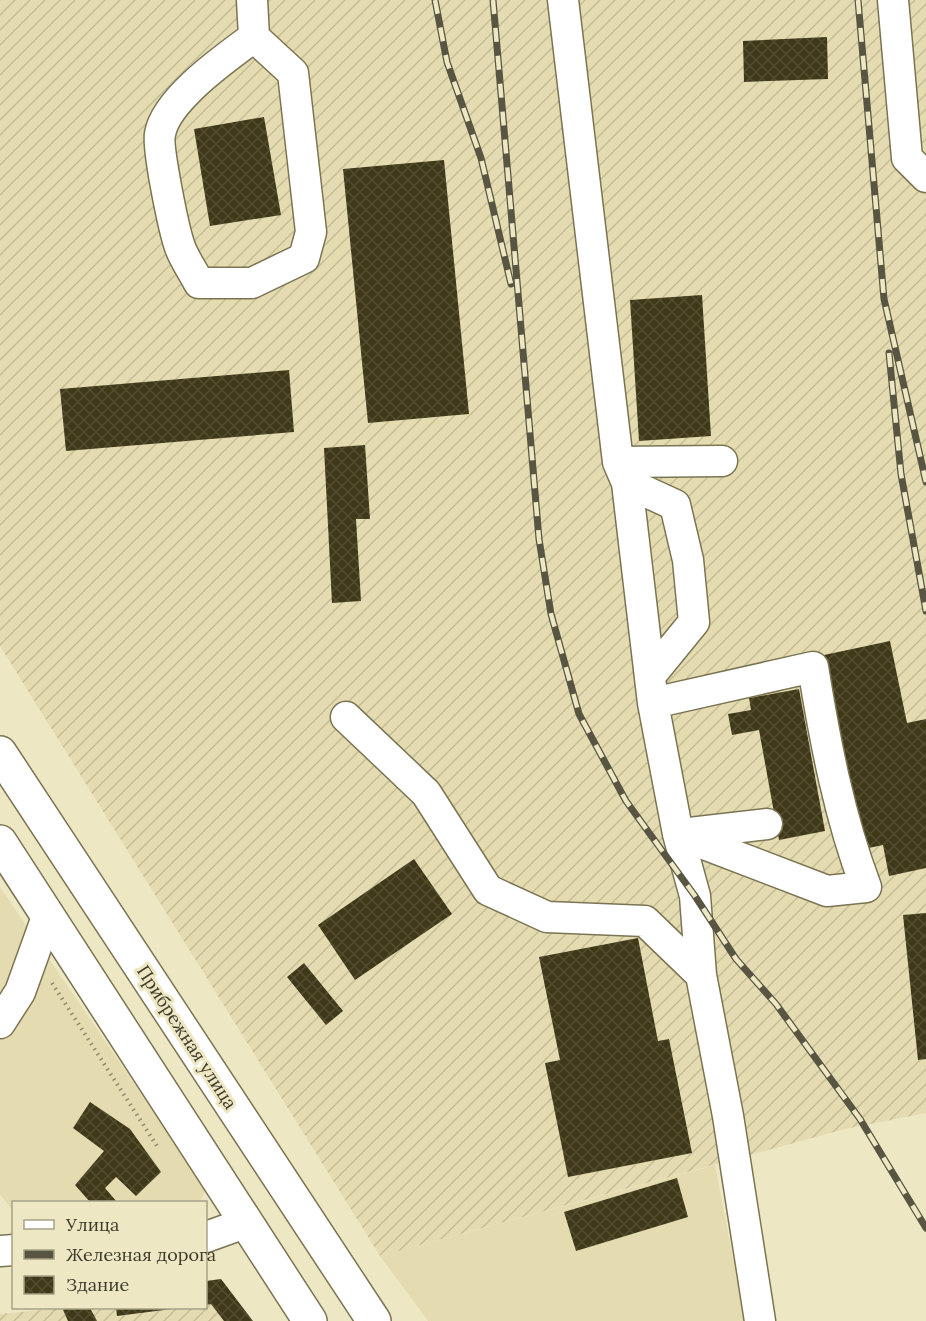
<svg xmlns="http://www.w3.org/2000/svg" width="926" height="1321" font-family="Lora,serif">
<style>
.built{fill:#e4dcb0}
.industrial{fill:url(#industrial-furrows)}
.building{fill:url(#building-cross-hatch)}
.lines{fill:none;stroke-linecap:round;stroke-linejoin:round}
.minor-casing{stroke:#7a7453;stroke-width:33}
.major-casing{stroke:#7a7453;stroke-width:36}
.path{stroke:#8e8a71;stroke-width:4;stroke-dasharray:1.5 4.5;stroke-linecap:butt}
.minor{stroke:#fff;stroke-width:30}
.major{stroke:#fff;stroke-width:33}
.rail-casing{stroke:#585543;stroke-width:7}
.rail{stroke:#eee7c3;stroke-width:4.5;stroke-dasharray:14;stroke-linecap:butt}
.labels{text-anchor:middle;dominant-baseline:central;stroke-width:6;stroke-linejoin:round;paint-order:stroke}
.street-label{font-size:18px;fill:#3c3a2b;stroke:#eee7c3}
</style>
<defs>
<pattern id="industrial-furrows" width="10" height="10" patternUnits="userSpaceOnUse" patternTransform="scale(1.5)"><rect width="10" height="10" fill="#e4dcb0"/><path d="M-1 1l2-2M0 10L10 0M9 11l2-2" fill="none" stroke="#c4be98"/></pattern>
<pattern id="building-cross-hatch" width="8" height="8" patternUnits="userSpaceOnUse" patternTransform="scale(1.5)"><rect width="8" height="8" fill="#3f3919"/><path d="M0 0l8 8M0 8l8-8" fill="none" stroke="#534e32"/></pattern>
</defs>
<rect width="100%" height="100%" fill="#eee7c3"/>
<path class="built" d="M0,887L206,1189L200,1202H14L13,1211L0,1194Z
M715,1165L745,1321H428L380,1256Z"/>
<path class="industrial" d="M0,0H926V1113L845,1129L380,1256L0,646Z
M223,1281L252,1321H0V1314L62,1308H206V1282Z"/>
<path class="building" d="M827,37L828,79L744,82L743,41Z
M264,117L281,215L210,226L194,129Z
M444,160L469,414L368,423L343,169Z
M702,295L711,436L639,441L630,300Z
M289,370L294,432L66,451L60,389Z
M365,445L370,519H356L361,601L332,603L324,448Z
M890,641L907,723L926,719V868L889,876L883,845L864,849L824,655Z
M799,689L825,831L779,840L759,730L732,735L728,714L751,710L749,698Z
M414,859L452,914L355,980L318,925Z
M926,913V1059L918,1060L903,915Z
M638,938L658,1041L669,1039L692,1153L568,1177L545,1063L560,1060L539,957Z
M304,963L343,1011L326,1025L287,977Z
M90,1102L130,1129L161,1172L136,1196L116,1177L105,1188L117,1202H90L75,1185L104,1151L73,1128Z
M677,1178L688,1217L576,1251L564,1212Z
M221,1279L253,1321H224L211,1304L206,1305V1281Z
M67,1308H90L97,1321H68L63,1310Z
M116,1308H172V1309L117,1316Z"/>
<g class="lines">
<defs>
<path id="minor" d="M252,0L254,37L293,73L311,232L304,258L252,283H199C193,271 184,259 180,247C174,231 157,148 160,134C166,99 227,57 254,37
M563,0L618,462L627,483L653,703L678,834L695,896L701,975L728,1116L760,1321
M893,0L907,158L926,177
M618,462L722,461
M627,483L675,505L688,560L694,622L650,676
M653,703L813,667C825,741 839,816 866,887L827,891L678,834
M346,717L426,793L488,890L547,917L645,921L701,975
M681,834L767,824
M0,1023L20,992L48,914
M206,1237L245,1223
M0,1251L14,1250"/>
<path id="major" d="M0,753L374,1321
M0,842L310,1321"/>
</defs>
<use href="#minor" class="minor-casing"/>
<use href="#major" class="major-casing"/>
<path class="path" d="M52,983L157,1146"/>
<use href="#minor" class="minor"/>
<use href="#major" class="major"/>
<defs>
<path id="rail" d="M435,0L447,62L481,158L511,284
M493,0L539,539L551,614L579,714L626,801L695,896L736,959L776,1004L860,1119L926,1228
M858,0L884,299L926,482
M889,353L901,474L926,611"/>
</defs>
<use href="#rail" class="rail-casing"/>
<use href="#rail" class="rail"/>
</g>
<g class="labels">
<g class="street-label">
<text transform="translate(187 1037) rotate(57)">Прибрежная улица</text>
</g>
</g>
<rect x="12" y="1201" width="195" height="108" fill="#eee7c3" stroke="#a7a286" stroke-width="1.5"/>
<rect x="24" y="1220" width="30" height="9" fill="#ffffff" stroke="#a7a286" stroke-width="1.5"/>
<text x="66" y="1231" font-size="18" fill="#3c3a2b">Улица</text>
<rect x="24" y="1250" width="30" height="9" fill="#585543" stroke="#a7a286" stroke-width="1.5"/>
<text x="66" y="1261" font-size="18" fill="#3c3a2b">Железная дорога</text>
<rect x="24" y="1276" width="30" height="18" fill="url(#building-cross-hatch)" stroke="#a7a286" stroke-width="1.5"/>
<text x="66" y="1291" font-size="18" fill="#3c3a2b">Здание</text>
</svg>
